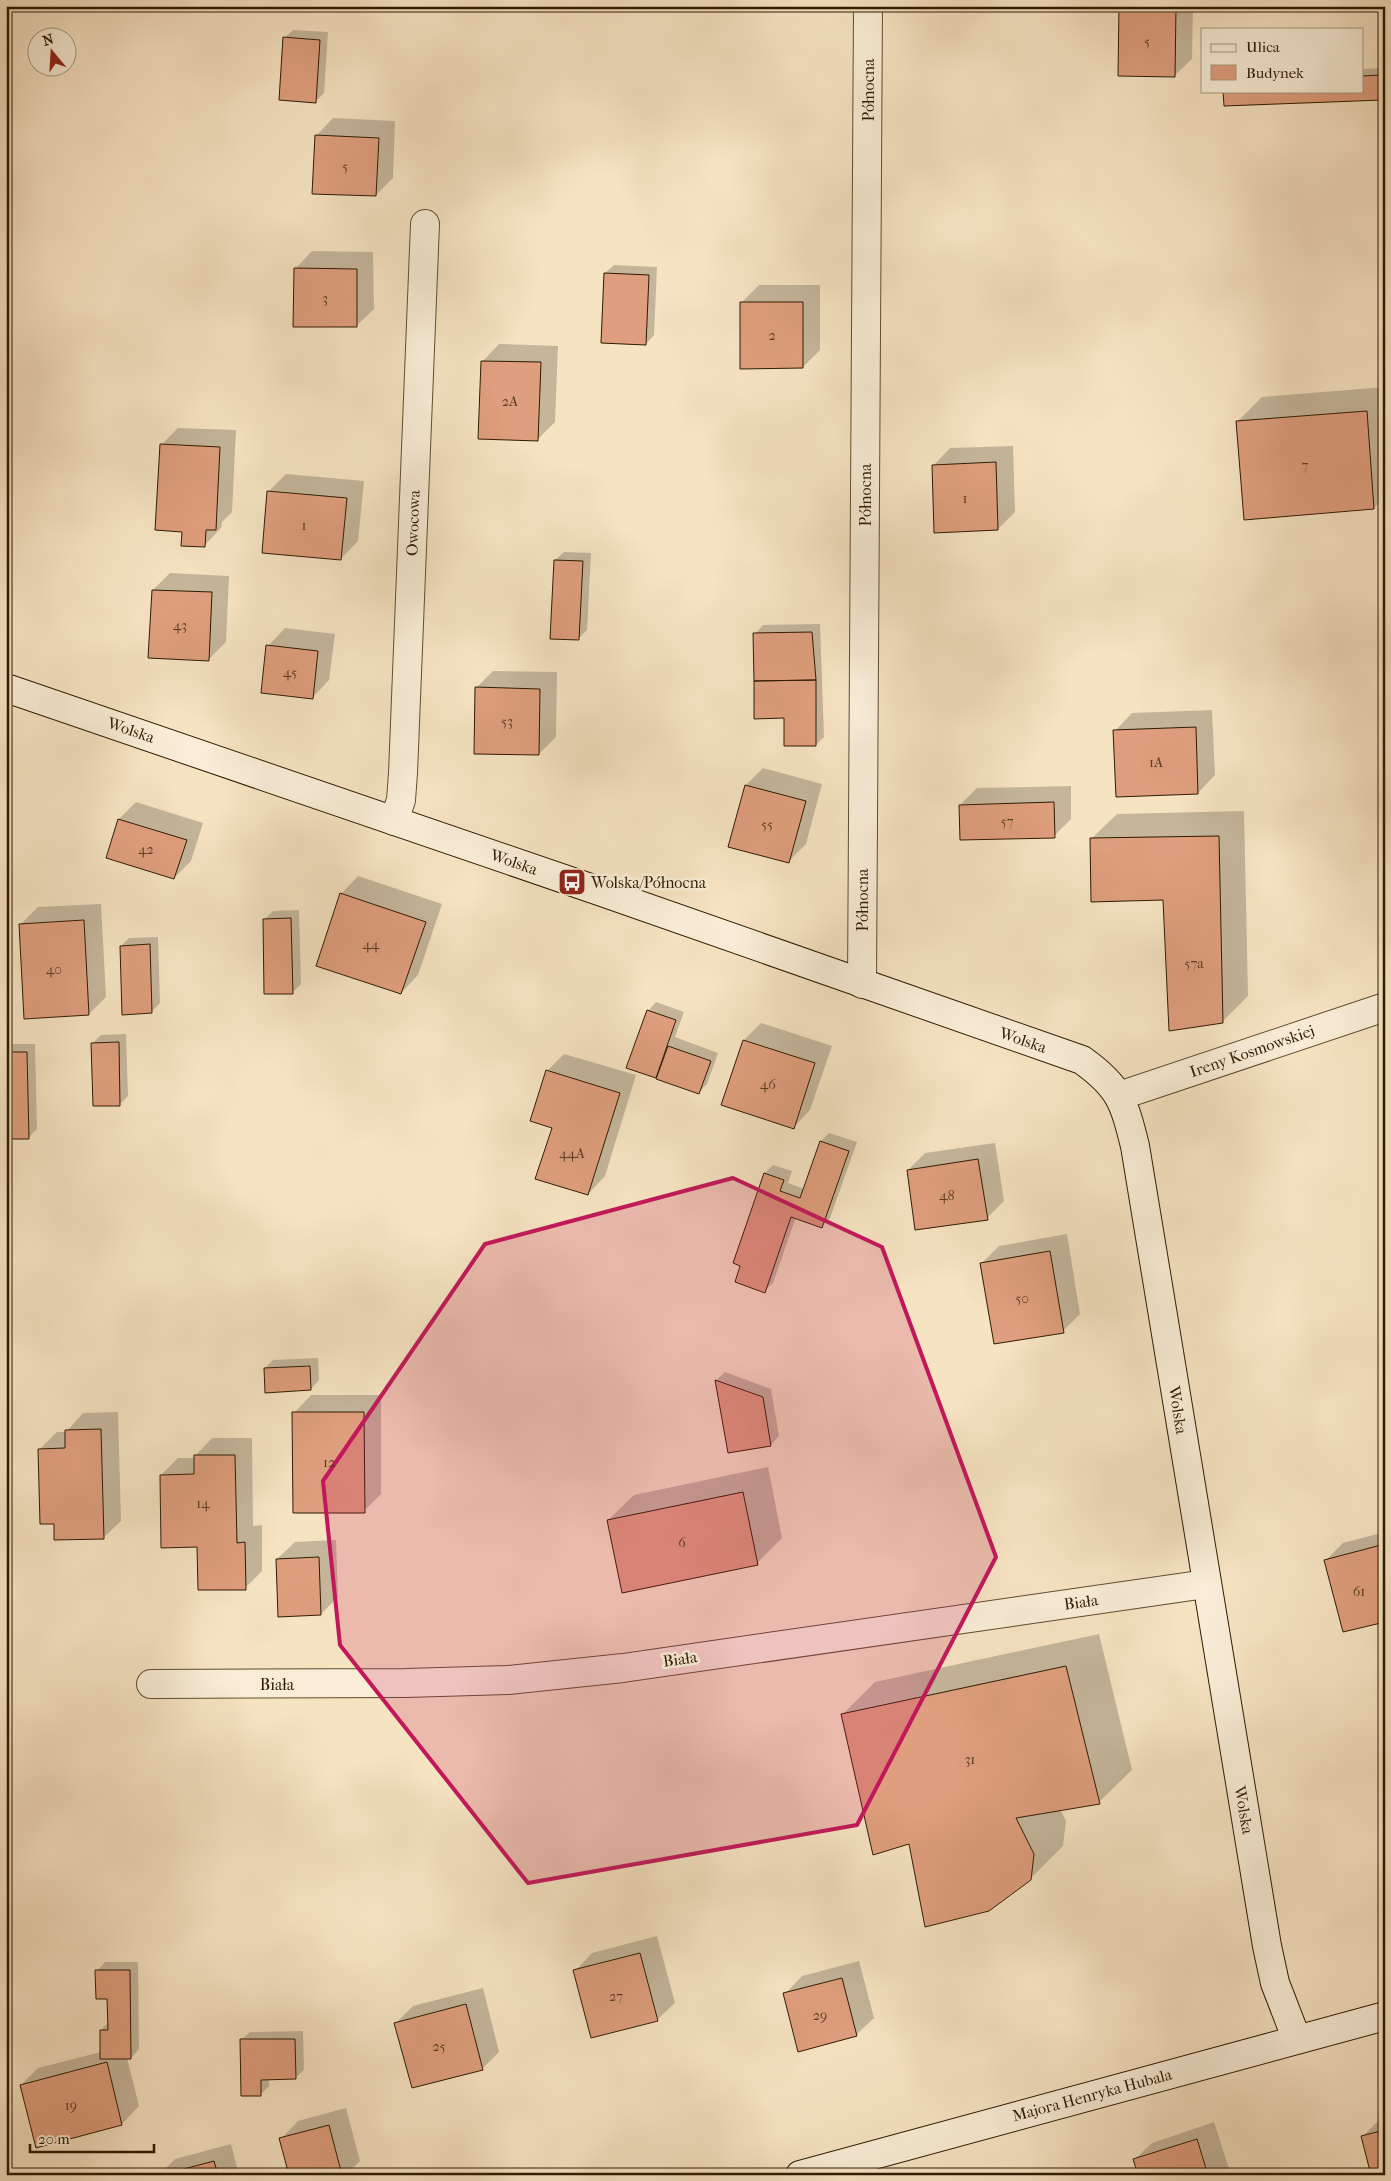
<svg xmlns="http://www.w3.org/2000/svg" width="1391" height="2181" font-family="'IM FELL French Canon',serif">
<style>
.shadow{fill:#0003}
.building{fill:#df9e7d;stroke:#2e1b00}
.lines{fill:none;stroke-linecap:round;stroke-linejoin:round}
.street-casing{stroke:#604d30;stroke-width:30}
.secondary-casing{stroke:#2e1b00;stroke-width:30}
.street{stroke:#f9edd7;stroke-width:28}
.secondary{stroke:#f9edd7;stroke-width:28}
.marked{fill:#c2185b;fill-opacity:0.2;stroke:#c2185b;stroke-width:4;stroke-linejoin:round}
.labels{text-anchor:middle;dominant-baseline:central;stroke-width:5;stroke-linejoin:round;paint-order:stroke}
.number-label{font-size:14px;fill:#5a3c1f}
.street-label{font-size:16px;fill:#2e1b00;stroke:#f9edd7}
.poi-label{font-size:16px;fill:#2e1b00;stroke:#f9edd7;text-anchor:start}
</style>
<rect width="100%" height="100%" fill="#f6e3c2"/>
<filter id="stains"><feTurbulence type="fractalNoise" baseFrequency=".004" numOctaves="4"/><feColorMatrix values="0 0 0 0 .2 0 0 0 0 .09 0 0 0 0 .02 0 0 0 .5 -.17"/></filter>
<radialGradient id="worn" r=".72"><stop offset=".6" stop-color="#630" stop-opacity="0"/><stop offset="1" stop-color="#630" stop-opacity=".3"/></radialGradient>
<path class="shadow" d="M1120,6H1193L1192,59L1174,76Z
M293,30L328,32L324,93L315,102L284,38Z
M1385,68V97L1382,99L1362,91V69Z
M333,118L395,121L393,178L376,195L316,136Z
M312,251L373,252L374,309L356,326L295,269Z
M614,265L657,267L654,335L646,344L605,273Z
M759,285H820V350L803,367L742,302Z
M499,344L558,346L555,422L538,439L482,362Z
M1385,387V497L1374,508L1237,422L1262,397Z
M178,428L236,430L232,512L222,522L221,528L204,546L184,531L161,445Z
M1013,446L1015,512L998,529L933,466L950,448Z
M286,474L364,481L358,541L341,559L268,492Z
M564,552L591,553L587,630L578,639L555,560Z
M170,573L229,576L226,642L208,660L153,590Z
M820,624L824,737L816,745L785,717L755,634L763,625Z
M285,628L335,634L329,680L312,698L268,646Z
M493,671L557,672L556,737L539,754L476,688Z
M1212,710L1215,775L1198,793L1115,731L1132,713Z
M763,768L822,784L806,844L788,862L730,846L746,785Z
M1071,786V819L1054,836L960,805L977,788Z
M136,802L203,823L191,861L174,878L107,857L119,819Z
M1244,811L1248,996L1222,1022L1164,899L1091,839L1117,814Z
M358,876L442,904L418,975L401,993L341,894Z
M101,904L106,997L89,1014L21,924L38,907Z
M299,910L301,984L292,993L265,919L273,911Z
M158,937L160,1003L152,1011L121,946L129,938Z
M656,1002L684,1012L675,1037L718,1053L707,1084L699,1092L628,1067L648,1011Z
M761,1023L832,1046L810,1110L793,1128L744,1040Z
M126,1034L128,1096L119,1105L93,1043L101,1035Z
M6,1044H35L37,1129L28,1138H6Z
M564,1054L636,1075L605,1176L588,1194L553,1127L547,1071Z
M829,1133L857,1142L830,1218L822,1226L796,1217L773,1283L764,1291L742,1265L765,1173L773,1165L792,1171L788,1183L804,1189L821,1141Z
M995,1143L1004,1201L987,1218L908,1170L925,1153Z
M1067,1234L1080,1314L1063,1331L982,1263L999,1246Z
M318,1358L319,1380L311,1389L265,1368L273,1360Z
M725,1372L771,1389L779,1436L771,1445L729,1452L716,1380Z
M311,1395H381V1494L364,1511L294,1413Z
M118,1412L121,1521L103,1538L55,1522L39,1450L57,1432H66L83,1413Z
M212,1438H252L253,1526L262,1525V1571L245,1588L161,1475L178,1458H195V1456Z
M768,1467L782,1538L757,1563L608,1520L634,1495Z
M1385,1532V1620L1326,1560L1343,1543Z
M336,1540L338,1597L321,1614L277,1559L295,1542Z
M1099,1634L1132,1770L1099,1802L1060,1809L1066,1821L1063,1846L1030,1879L910,1842L842,1715L875,1682Z
M657,1936L675,2003L657,2020L575,1971L592,1953Z
M859,1961L874,2018L856,2035L785,1994L802,1976Z
M105,1962H138L139,2049L131,2058H127L139,2106L122,2124L37,2146L21,2085L38,2068L101,2052V2030L109,2022V1998L97,1971Z
M483,1988L499,2052L482,2069L396,2023L413,2006Z
M303,2031L304,2070L295,2078H269V2086L261,2094L241,2040L250,2032Z
M346,2108L360,2161L346,2175H290L281,2139L298,2121Z
M1385,2118V2175L1363,2136L1380,2119Z
M1214,2122L1231,2175H1139L1134,2160L1152,2143Z
M231,2144L239,2175H159L175,2159Z"/>
<path class="building" d="M1119,6H1176L1175,77L1118,76Z
M283,37L320,40L316,103L279,100Z
M1382,75L1383,100L1224,106L1223,91H1362V76Z
M315,135L379,138L376,196L312,194Z
M294,268L357,269V327H293Z
M604,273L649,275L646,345L601,343Z
M740,302H803V368L740,369Z
M481,361L541,362L538,441L478,439Z
M1367,411L1374,509L1244,520L1236,421Z
M160,444L220,447L216,530H206L205,547L181,546L182,532L155,530Z
M996,462L998,530L934,533L932,465Z
M267,491L347,498L341,560L262,553Z
M554,560L583,561L579,640L550,639Z
M152,590L212,592L209,661L148,658Z
M812,632L816,680L754,681L753,633Z
M266,645L318,651L313,699L261,693Z
M816,680V746H784V718L754,719V681Z
M475,687L540,689L539,755L474,754Z
M1196,727L1198,794L1116,797L1113,730Z
M745,785L806,801L789,863L728,847Z
M1054,802L1055,838L960,840L959,805Z
M118,819L187,840L174,879L106,858Z
M1219,836L1223,1023L1169,1031L1163,900L1091,902L1090,838Z
M340,893L426,922L401,994L316,966Z
M291,918L293,994H264L263,919Z
M84,920L89,1015L24,1019L19,924Z
M150,944L152,1013L122,1015L120,946Z
M647,1010L676,1020L656,1078L626,1068Z
M743,1040L815,1063L794,1129L721,1105Z
M119,1042L120,1106H93L91,1043Z
M668,1046L711,1061L699,1094L656,1079Z
M6,1052H27L29,1139H6Z
M546,1070L620,1093L588,1195L535,1179L552,1128L530,1121Z
M820,1141L849,1151L822,1228L791,1217L765,1293L735,1282L740,1266L733,1263L764,1173L784,1180L780,1191L800,1198Z
M978,1159L988,1220L915,1230L907,1170Z
M1050,1251L1064,1333L994,1344L980,1263Z
M310,1366L311,1390L265,1393L264,1368Z
M715,1380L763,1397L771,1446L728,1453Z
M292,1412H364L365,1513H293Z
M101,1429L104,1539L54,1540V1524H40L38,1449L65,1448V1430Z
M194,1455H235L237,1543L245,1542L246,1590H198L197,1547L161,1548L160,1475L194,1474Z
M743,1492L758,1565L622,1593L607,1520Z
M1385,1544V1622L1343,1632L1324,1560Z
M319,1557L321,1615L278,1617L276,1559Z
M1066,1666L1100,1804L1016,1818L1034,1854L1031,1880L989,1911L925,1927L909,1844L873,1855L841,1714Z
M640,1953L658,2021L591,2038L573,1970Z
M95,1970H130L131,2059H100V2030H108L107,1999H96Z
M842,1978L857,2036L798,2052L783,1993Z
M466,2004L483,2070L412,2088L394,2023Z
M240,2039H295L296,2079L261,2080V2096H241Z
M107,2062L122,2125L36,2148L20,2085Z
M329,2125L342,2175H289L279,2138Z
M1385,2130V2175H1371L1361,2136Z
M1197,2139L1208,2175H1138L1133,2159Z
M214,2161L218,2175H161Z"/>
<g class="lines">
<defs>
<path id="street" d="M394,821L401,800L403,773L425,224
M862,984L868,6
M1119,1096L1385,1007
M151,1684L406,1683L508,1680L623,1668L1206,1584"/>
<path id="secondary" d="M6,688L602,892L1082,1060C1120,1087 1124,1102 1135,1146L1267,1946L1275,1983L1297,2040
M800,2175L1385,2016"/>
</defs>
<use href="#street" class="street-casing"/>
<use href="#secondary" class="secondary-casing"/>
<use href="#street" class="street"/>
<use href="#secondary" class="secondary"/>
</g>
<path class="marked" d="M733,1178L882,1247L996,1557L857,1825L528,1883L340,1645L323,1481L485,1244Z"/>
<defs>
<symbol id="bus-square" viewBox="-11 -11 22 22"><rect x="-9" y="-9" width="18" height="18" rx="4" fill="#8f2418" stroke="#f9edd7"/><path d="M-5-6H5V4H4V6H2V4H-2V6H-4V4H-5ZM-3.5-4V0h7V-4ZM-3.5 1.2v1.5H-2V1.2ZM2 1.2v1.5H3.5V1.2Z" fill="#fff"/></symbol>
</defs>
<g fill-rule="evenodd">
<use href="#bus-square" x="556" y="866" width="32" height="32"/>
</g>
<g class="labels">
<g class="number-label">
<text x="1147" y="41">5</text>
<text x="345" y="166">5</text>
<text x="325" y="298">3</text>
<text x="772" y="335">2</text>
<text x="510" y="401">2A</text>
<text x="1305" y="465">7</text>
<text x="965" y="498">1</text>
<text x="304" y="525">1</text>
<text x="180" y="625">43</text>
<text x="290" y="672">45</text>
<text x="507" y="721">53</text>
<text x="1156" y="762">1A</text>
<text x="1007" y="821">57</text>
<text x="767" y="824">55</text>
<text x="146" y="849">42</text>
<text x="371" y="944">44</text>
<text x="1194" y="963">57a</text>
<text x="54" y="969">40</text>
<text x="768" y="1084">46</text>
<text x="572" y="1153">44A</text>
<text x="947" y="1195">48</text>
<text x="1022" y="1298">50</text>
<text x="329" y="1462">12</text>
<text x="203" y="1503">14</text>
<text x="682" y="1542">6</text>
<text x="1359" y="1591">61</text>
<text x="970" y="1759">31</text>
<text x="616" y="1996">27</text>
<text x="820" y="2015">29</text>
<text x="439" y="2046">25</text>
<text x="71" y="2105">19</text>
</g>
<g class="street-label">
<text transform="translate(868 90) rotate(-90)">Północna</text>
<text transform="translate(865 495) rotate(-90)">Północna</text>
<text transform="translate(413 523) rotate(-88)">Owocowa</text>
<text transform="translate(131 730) rotate(19)">Wolska</text>
<text transform="translate(514 862) rotate(19)">Wolska</text>
<text transform="translate(862 900) rotate(-90)">Północna</text>
<text transform="translate(1023 1040) rotate(19)">Wolska</text>
<text transform="translate(1252 1051) rotate(-19)">Ireny Kosmowskiej</text>
<text transform="translate(1178 1410) rotate(81)">Wolska</text>
<text transform="translate(1081 1602) rotate(-8)">Biała</text>
<text transform="translate(680 1659) rotate(-8)">Biała</text>
<text x="277" y="1684">Biała</text>
<text transform="translate(1244 1810) rotate(80)">Wolska</text>
<text transform="translate(1092 2095) rotate(-15)">Majora Henryka Hubala</text>
</g>
<g class="poi-label">
<text x="591" y="882">Wolska/Północna</text>
</g>
</g>
<rect width="1391" height="2181" fill="none" stroke="#f6e3c2" stroke-width="25"/>
<rect x="8" y="8" width="1376" height="2166" fill="none" stroke="#2e1b00" stroke-width="2.5"/>
<rect x="12" y="12" width="1366" height="2156" fill="none" stroke="#2e1b00"/>
<rect x="1201" y="28" width="162" height="65" fill="#f9edd7" stroke="#a89981"/>
<rect x="1211" y="44" width="25" height="8" fill="#f9edd7" stroke="#a89981"/>
<text x="1246" y="52" font-size="15" fill="#2e1b00">Ulica</text>
<rect x="1211" y="65" width="25" height="15" fill="#df9e7d" stroke="#a89981"/>
<text x="1246" y="78" font-size="15" fill="#2e1b00">Budynek</text>
<g transform="translate(52 52) rotate(342)"><circle r="24" fill="#f9edd7" stroke="#a89981"/>
<path d="M0-4L9 19L0 12L-9 19Z" fill="#8f2418"/>
<text y="-8" font-size="14" font-weight="bold" text-anchor="middle" fill="#2e1b00">N</text>
</g>
<path d="M30 2144v8h124v-8" fill="none" stroke="#2e1b00" stroke-width="2.5"/>
<text x="38" y="2144" font-size="15" fill="#2e1b00" stroke="#f9edd7" stroke-width="4" paint-order="stroke">20 m</text>
<rect width="100%" height="100%" filter="url(#stains)"/>
<rect width="100%" height="100%" fill="url(#worn)"/>
</svg>
